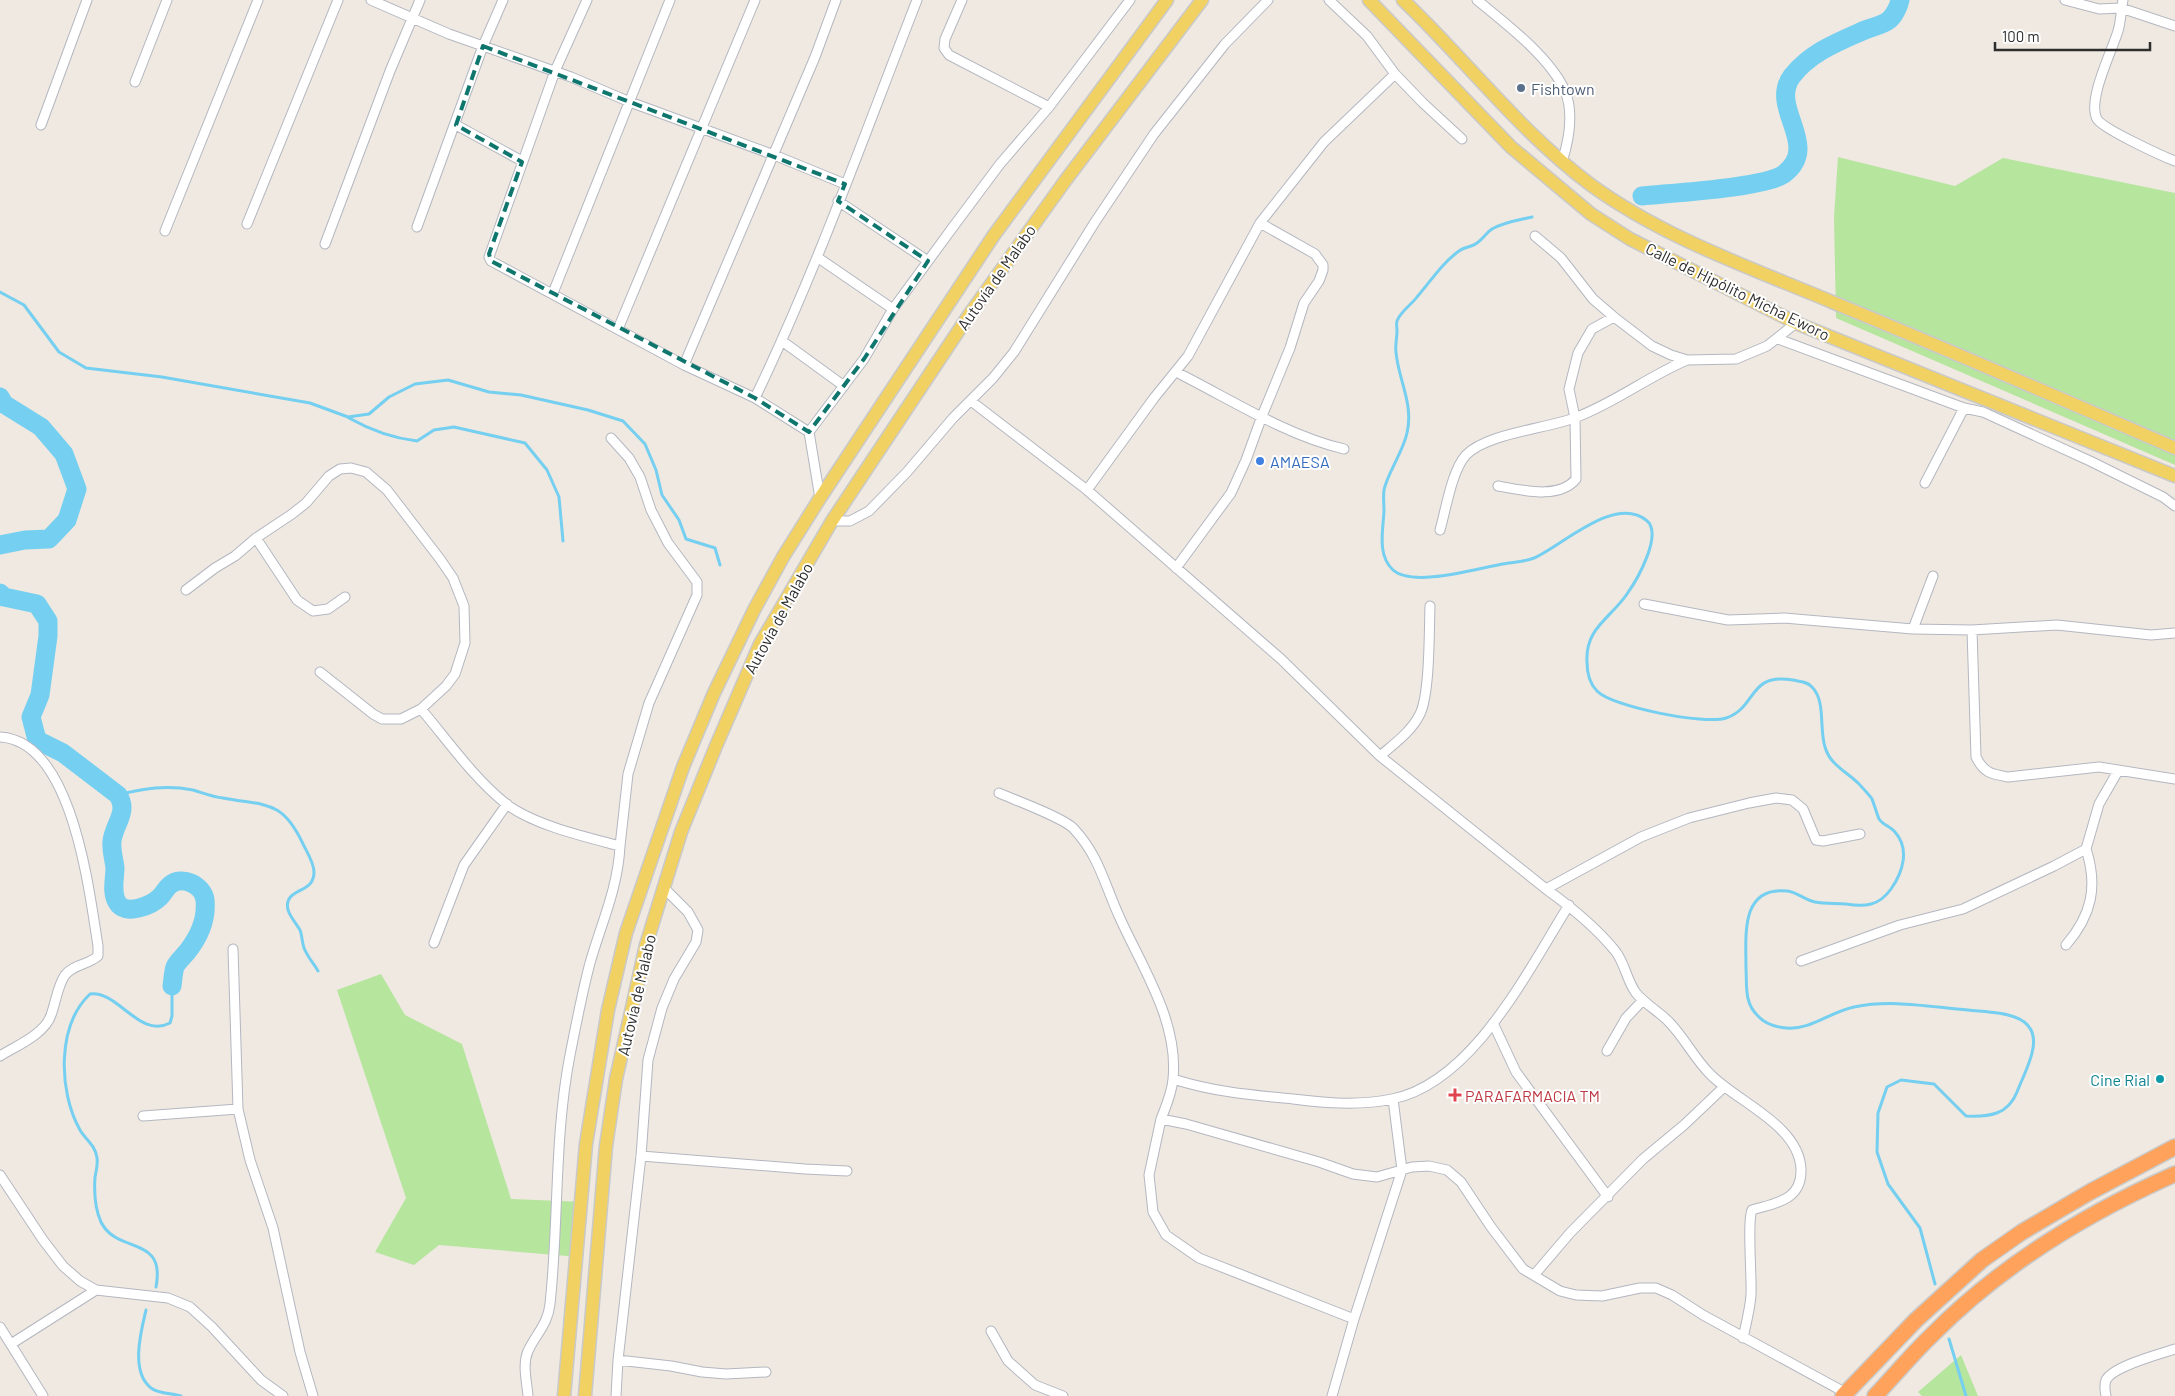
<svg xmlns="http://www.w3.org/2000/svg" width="2175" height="1396" font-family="Barlow,sans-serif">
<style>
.green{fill:#b6e59e}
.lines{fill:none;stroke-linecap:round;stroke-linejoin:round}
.stream{stroke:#75cff0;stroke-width:3}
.river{stroke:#75cff0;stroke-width:19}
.street-casing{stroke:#b4b7c1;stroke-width:11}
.primary-casing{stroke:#c9c9c9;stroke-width:15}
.highway-casing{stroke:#c9c9c9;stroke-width:18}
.street{stroke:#fff;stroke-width:9}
.primary{stroke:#f2d163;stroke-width:12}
.highway{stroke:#ffa35c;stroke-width:15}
.marked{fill:none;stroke:#0f766e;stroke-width:4;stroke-dasharray:10 6;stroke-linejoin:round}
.service-dot{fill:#5c6f8a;stroke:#fff;stroke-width:2}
.shop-dot{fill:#3f7fe0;stroke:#fff;stroke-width:2}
.culture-dot{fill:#0f9aa8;stroke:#fff;stroke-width:2}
.health-dot{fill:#e0444e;stroke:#fff;stroke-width:2}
.labels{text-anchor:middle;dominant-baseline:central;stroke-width:4;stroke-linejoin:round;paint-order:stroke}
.service-label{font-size:16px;fill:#4e5e75;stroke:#fff;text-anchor:start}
.street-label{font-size:16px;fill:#2e2e2e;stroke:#fff}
.shop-label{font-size:16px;fill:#366cbe;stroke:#fff;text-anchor:start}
.culture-label{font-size:16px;fill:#0d838f;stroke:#fff;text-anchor:end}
.health-label{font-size:16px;fill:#be3a42;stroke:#fff;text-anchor:start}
</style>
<rect width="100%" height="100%" fill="#efe9e1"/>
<path class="green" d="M1838,157L1955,186L2003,158L2175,193V465L1836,318L1834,217Z
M381,974L405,1015L462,1044L511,1199L586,1202L579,1257L439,1245L414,1265L375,1252L406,1198L337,990Z
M1961,1355L1978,1396H1922L1918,1392Z"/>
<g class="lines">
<path class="stream" d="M1532,217C1519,220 1504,222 1492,229C1486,233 1483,239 1477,243C1472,247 1464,247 1459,251C1441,264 1431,281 1417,297C1412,304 1400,312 1397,321C1396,324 1397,328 1397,331C1397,338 1395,345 1396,352C1398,379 1414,404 1407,433C1403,452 1387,474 1384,490C1383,497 1384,504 1384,511C1383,531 1377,555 1393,570C1413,588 1478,568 1503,564C1514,562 1524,562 1534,558C1562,546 1614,495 1646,520C1664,533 1637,580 1627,594C1610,619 1585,628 1587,662C1587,672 1589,683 1597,691C1612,707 1705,725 1726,718C1757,708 1748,672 1793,680C1801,682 1806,681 1812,687C1826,701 1819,729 1825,747C1830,765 1846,771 1859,784C1861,786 1871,797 1872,799C1873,801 1878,817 1879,819C1883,825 1891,827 1895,832C1910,849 1903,872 1891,889C1879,906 1865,907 1846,904C1836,903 1825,904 1815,902C1805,900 1797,892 1787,891C1740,886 1746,936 1746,968C1747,986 1744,1003 1758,1016C1765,1024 1775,1027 1786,1028C1811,1030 1830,1012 1854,1007C1892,999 1930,1007 1968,1010C1995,1013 2043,1011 2032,1053C2029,1066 2022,1079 2017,1092C2008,1115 1989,1117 1966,1116L1934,1084L1901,1080L1887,1087L1878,1113L1877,1152L1888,1184L1920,1228L1935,1284
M0,292L24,305L59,352L86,368L162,377L310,403L348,417L369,414L389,397L415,384L448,380L489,392L521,395L588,410L623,421L645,444L656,470L662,495L679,520L686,539L715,548L720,565
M349,418C372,431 392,438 417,441L434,430L454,427L525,443L547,470L559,497L563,541
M118,795C144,788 167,785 193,790C203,793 213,797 223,798C265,806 282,799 303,844C307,852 314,863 314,872C314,891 295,888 289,899C283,910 295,921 300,930C302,935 302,942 304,948C307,956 314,964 318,971
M156,1287C166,1234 117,1255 101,1222C95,1209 94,1192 95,1177C96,1172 98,1164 97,1158C96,1146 85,1139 80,1130C58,1091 57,1025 90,994C118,990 139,1039 170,1023L172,1016V986
M146,1310C141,1331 130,1372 151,1388C159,1394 172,1393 181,1396
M1949,1339L1966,1396"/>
<path class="river" d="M1642,196C1670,193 1764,188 1784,174C1822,145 1768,108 1792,76C1811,52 1838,42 1865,30C1872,27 1883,25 1889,20C1894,16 1899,6 1900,0
M0,397L4,404L41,427L64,454L77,489L67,520L49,539L25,540L0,545
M0,593L4,597L37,604L48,621V636L40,695L31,717L37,740L63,753L118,795C129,812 114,824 112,841C111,850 114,859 115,868C115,879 111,891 117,902C125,917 152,905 160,897C164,893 166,888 170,885C182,875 203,885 205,900C207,920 199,937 187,952C183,957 177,962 175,967C173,973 173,980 172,986"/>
<defs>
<path id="street" d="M371,0L449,34L571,77L630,102L774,155L845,184
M587,0L555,71L489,257L491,261L684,365L755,398L809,432L864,359L893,309L953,227L1000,164L1049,107L1130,0
M962,0L945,39L944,48L949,55L1049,107
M1477,0C1505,23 1550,57 1565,91C1574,113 1569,140 1562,162
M2065,0L2099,9L2121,8L2175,26
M2123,0C2121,10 2121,21 2118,31C2112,51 2087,100 2097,119C2103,129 2162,156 2175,161
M1395,74L1423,103L1462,139
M135,82L167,0
M41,125L87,0
M456,125L522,161
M838,201L928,261
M247,224L338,0
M417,227L483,46L503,0
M165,231L258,0
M1535,236L1561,258L1593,299L1614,317L1652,346L1671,355L1687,360L1736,359L1767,346L1796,323
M325,244L390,71L420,0
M817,257L893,309
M553,293L670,0
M618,329L755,0
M1778,339L1964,408L1983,412L2090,461L2163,497L2175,506
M782,341L844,386
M684,365L815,57L836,0
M1176,372C1230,399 1285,435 1344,449
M755,398C817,269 865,133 917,0
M971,401L1087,490L1281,659L1380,756L1546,889C1571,907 1597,928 1616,952C1625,964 1627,981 1636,993C1646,1005 1660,1012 1670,1023C1685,1039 1695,1059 1710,1074C1737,1102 1799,1125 1801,1169C1802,1201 1775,1203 1752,1210C1747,1221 1752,1278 1751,1295C1750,1309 1746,1324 1743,1338
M809,432L820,498
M611,438L629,458L640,477L651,510L668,543L697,582V595L649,703L628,774L620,846
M1925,483L1964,408
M1498,486C1522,490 1559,500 1576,479L1575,418L1569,389L1578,353L1592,329L1614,317
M1087,490L1154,398L1188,356L1260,223L1324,142L1395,74L1367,36L1329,0
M832,521H850L869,511L907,472L953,418L993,378L1014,352L1095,222L1154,134L1225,44L1268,0
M1440,530C1446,509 1452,470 1466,455C1487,433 1547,429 1577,417C1616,402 1649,376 1687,360
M256,538L297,600L313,611L328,609L345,597
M1176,568L1231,493L1246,460L1262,416L1290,348L1304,303L1319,281L1323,270V265L1315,254L1260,223
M186,590L215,568L235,556L256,538L292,514L306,503L329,476L340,469L351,468L366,472L387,490L440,559L453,578L464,606L465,643L455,674L446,686L421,709L401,719H382L373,714L320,672
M1644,604L1728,620L1784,618L1913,629L1972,630L2057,625L2151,635L2175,633
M1913,629L1933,576
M1972,630L1976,757C1984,773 1991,774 2008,777L2099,767L2175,779
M421,709C448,741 473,777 505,803C533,825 586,837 620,846C618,888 601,924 590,963C582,993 576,1025 570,1055C554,1137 559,1221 550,1304C548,1324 536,1334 528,1351C522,1365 527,1382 528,1396
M0,737C73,741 89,891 98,946V956C88,965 74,964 65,975C57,987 56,1002 51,1015C45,1034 16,1046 0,1056
M1380,756C1395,743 1411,732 1420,714C1430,693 1429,632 1430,606
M999,793C1015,800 1064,818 1074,829C1099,856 1104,883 1119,916C1141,966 1179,1021 1173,1079C1172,1093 1166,1106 1161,1119L1186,1124L1319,1162L1353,1174L1377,1177L1412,1167L1429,1166L1447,1170L1461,1182L1491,1227L1523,1269L1560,1291L1576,1295L1602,1296L1640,1288H1656L1672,1295L1703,1315L1846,1393
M1546,889L1641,837L1689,818L1749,803L1776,798L1792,800L1803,809L1816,840L1823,841L1860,834
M434,943L464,865L507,804
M2066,945C2092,915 2098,886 2086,849
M233,949L238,1109L250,1160L273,1228L300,1352L313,1396
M1801,961L1900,925L1963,909L2054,866L2086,849L2099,804L2118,771
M1493,1023L1516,1072L1608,1197
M1607,1051L1626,1018L1643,1000
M1173,1079C1214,1092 1251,1095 1293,1099C1325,1103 1360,1106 1392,1099C1473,1083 1528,970 1569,905
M143,1116L238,1109
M1161,1119L1149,1175L1153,1212L1166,1235L1199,1258L1354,1319
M641,1156L805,1169L847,1171
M0,1175L43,1240L63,1266L80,1281L96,1290L168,1298L190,1307L212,1327L261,1380L283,1396
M1535,1274L1570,1233L1643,1159L1684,1125L1724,1087
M0,1327L43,1396
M991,1331L1008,1361L1035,1385L1063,1396
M11,1344L96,1290
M618,1360L671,1366L702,1372L726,1374L766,1372
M616,1396L618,1360L641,1156L648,1060L662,1008L674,979L696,942L698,930L688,912L664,888
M1332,1396L1354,1319L1402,1170L1393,1099
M2106,1396C2105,1391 2104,1385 2106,1380C2113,1366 2160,1354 2175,1349"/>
<path id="primary" d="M1369,0L1511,147L1591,214L1630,239L1796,323L2175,476
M1403,0C1467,61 1520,132 1591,185C1664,238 1749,267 1832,302C1947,349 2061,399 2175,448
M564,1396L586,1144L608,1010L626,933L683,767L714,693L754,610L783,557L820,498L994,235L1167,0
M585,1396L606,1146L616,1079L646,945L681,832L716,746L760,644L832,521L969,315L1065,181L1202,0"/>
<path id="highway" d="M1843,1396L1916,1320L1982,1260L2022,1232L2090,1192L2175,1147
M1875,1396C1894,1376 1912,1354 1932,1335C2000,1266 2087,1213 2175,1174"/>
</defs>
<use href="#street" class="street-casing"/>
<use href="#primary" class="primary-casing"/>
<use href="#highway" class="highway-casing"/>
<use href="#street" class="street"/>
<use href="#primary" class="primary"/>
<use href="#highway" class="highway"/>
</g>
<path class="marked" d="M483,46L845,184L838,201L928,261L864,359L809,432L755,398L491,261L489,254L522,162L456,125Z"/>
<circle class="service-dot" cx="1521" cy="88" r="5"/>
<circle class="shop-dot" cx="1260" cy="461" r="5"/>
<circle class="culture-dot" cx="2160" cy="1079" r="5"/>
<path class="health-dot" d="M1452.5 1087.5h5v5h5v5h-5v5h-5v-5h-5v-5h5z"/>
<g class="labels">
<g class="service-label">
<text x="1531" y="88">Fishtown</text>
</g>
<g class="street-label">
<text transform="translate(996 277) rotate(-55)">Autovía de Malabo</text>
<text transform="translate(1738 291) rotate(26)">Calle de Hipólito Micha Eworo</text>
<text transform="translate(778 618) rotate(-61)">Autovía de Malabo</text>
<text transform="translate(636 995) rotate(-77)">Autovía de Malabo</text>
</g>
<g class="shop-label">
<text x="1270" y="461">AMAESA</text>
</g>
<g class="culture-label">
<text x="2150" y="1079">Cine Rial</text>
</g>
<g class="health-label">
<text x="1465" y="1095">PARAFARMACIA TM</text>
</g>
</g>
<path d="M1995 42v8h155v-8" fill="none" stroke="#2e2e2e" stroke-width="2.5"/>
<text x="2002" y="42" font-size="15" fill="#2e2e2e" stroke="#ffffff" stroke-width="4" paint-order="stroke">100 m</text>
</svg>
